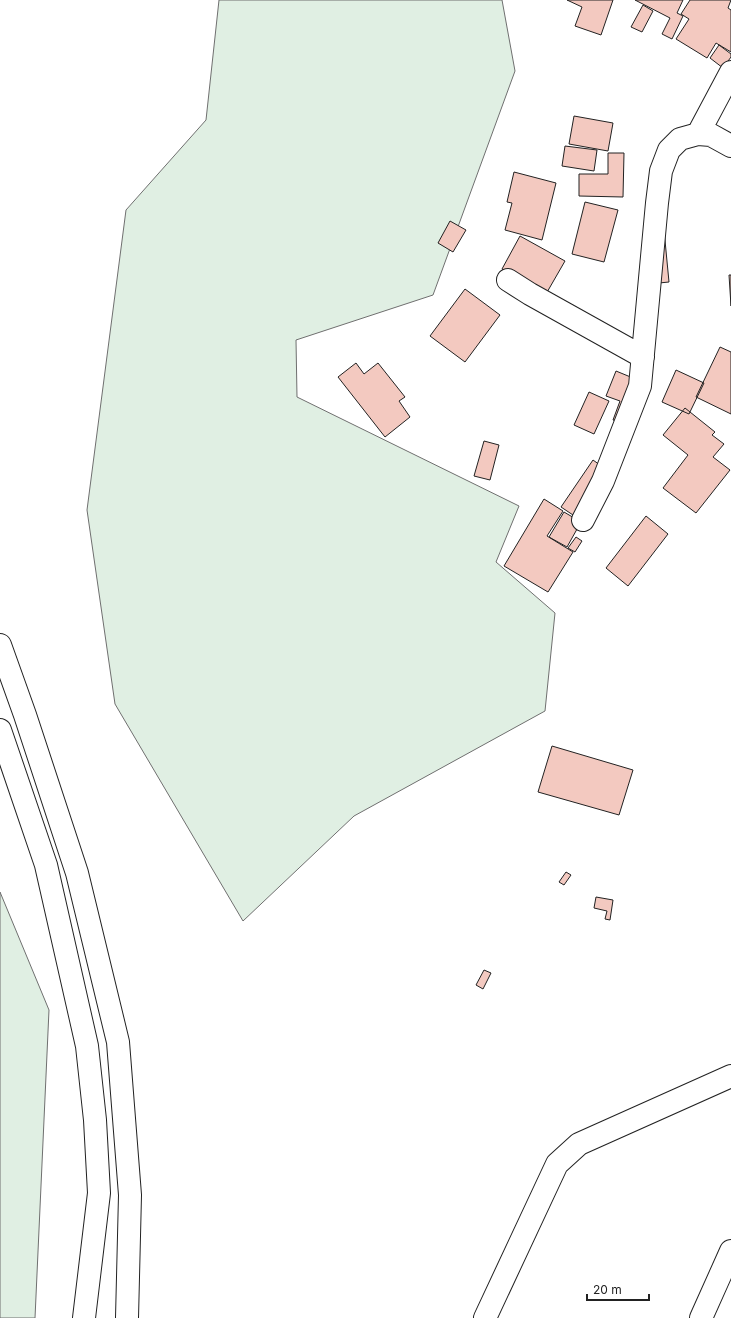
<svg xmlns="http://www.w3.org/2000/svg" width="731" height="1318" font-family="Inter,sans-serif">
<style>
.green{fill:#e0efe3;stroke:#6f6f6f}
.building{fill:#f3c9c0;stroke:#222}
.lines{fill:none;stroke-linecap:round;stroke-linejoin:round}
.minor-casing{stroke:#222;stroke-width:24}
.highway-casing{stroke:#222;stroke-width:24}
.minor{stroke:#fff;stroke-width:22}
.highway{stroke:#fff;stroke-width:22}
</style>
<rect width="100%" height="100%" fill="#fff"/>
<path class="green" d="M219,0H502L515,71L433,295L296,340L297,397L519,506L496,562L555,613L545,711L354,816L243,921L115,704L87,510L126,210L206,120Z
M0,892L49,1010L35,1318H0Z"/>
<path class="building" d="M567,0H613L601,35L575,26L582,7Z
M635,0H683L677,13L683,16L672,39L662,34L670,18Z
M690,0H731L728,8L731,10V52L716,43L707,58L676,39L689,19L681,14Z
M643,5L653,11L642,32L631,27Z
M719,45L731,54V57L723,68L710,58Z
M574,116L613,123L608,151L569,144Z
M565,146L597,150L594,171L562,166Z
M608,153H624L623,197L579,196V174H608Z
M514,172L556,183L542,240L505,230L512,203L507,202Z
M585,202L618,210L604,262L572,254Z
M450,221L466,230L453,252L438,243Z
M664,230L669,282L649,284Z
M520,236L565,261L546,294L502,269Z
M729,275H731V306Z
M465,289L500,315L465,362L430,336Z
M720,347L731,352V414L696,397Z
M356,363L364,374L378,363L405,397L399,401L410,417L385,437L338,377Z
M676,370L704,383L689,414L662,402Z
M616,371L633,378L628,425L613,420L620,401L606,396Z
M589,392L609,401L594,434L574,425Z
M685,408L715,432L712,435L724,444L713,457L730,470L696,513L663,488L688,455L663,435Z
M484,441L499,445L490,480L474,476Z
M593,460L611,473L579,519L561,507Z
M544,499L563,511L547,536L573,552L548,592L504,566Z
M564,512L581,522L567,547L549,537Z
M646,516L668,534L628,586L606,568Z
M576,537L582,541L575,552L568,548Z
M552,746L633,770L619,815L538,792Z
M566,872L571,875L564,885L559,882Z
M596,897L613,900L610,920L605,919L607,911L594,908Z
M484,970L491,973L483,989L476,985Z"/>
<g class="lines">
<defs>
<path id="minor" d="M698,134L731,72
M508,280L530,294L643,357
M583,520L603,481L640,386L657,203L661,171L669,150L680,139L698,134L711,135L731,146
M485,1318L557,1164L579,1144L731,1076
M701,1318L731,1251"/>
<path id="highway" d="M0,645L25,715L77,873L118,1042L130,1195L127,1318
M0,730L46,865L87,1046L95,1120L99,1193L84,1318"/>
</defs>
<use href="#minor" class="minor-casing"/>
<use href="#highway" class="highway-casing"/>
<use href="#minor" class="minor"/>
<use href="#highway" class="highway"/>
</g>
<path d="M587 1294v6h62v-6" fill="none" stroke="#222222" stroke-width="2"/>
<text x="593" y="1294" font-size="12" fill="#222222" stroke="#ffffff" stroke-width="3" paint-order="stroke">20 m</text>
</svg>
